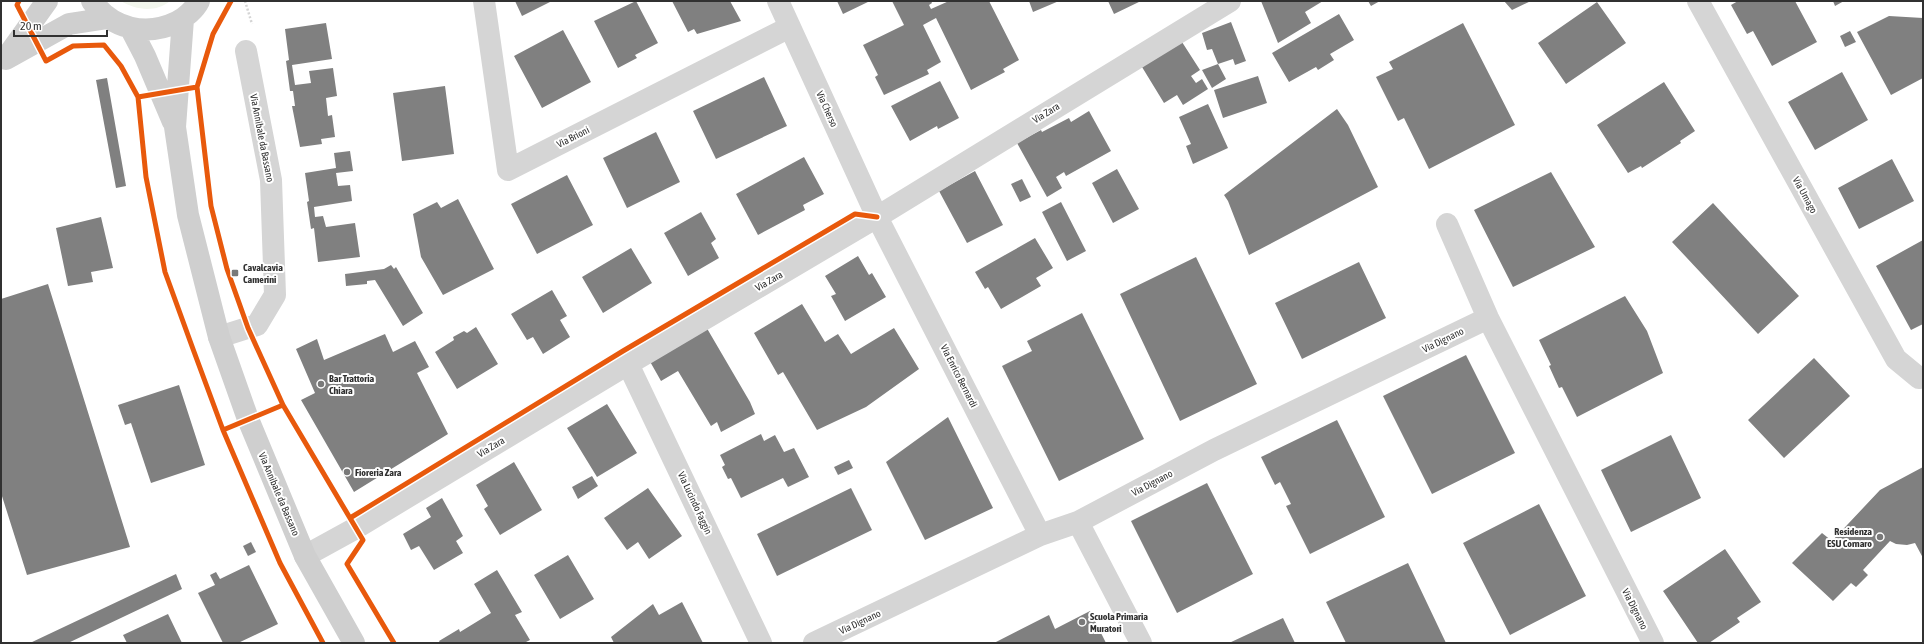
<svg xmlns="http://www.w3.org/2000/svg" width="1924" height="644" font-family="'Asap Condensed',sans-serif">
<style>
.green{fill:#f2f6ed}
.building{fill:#808080}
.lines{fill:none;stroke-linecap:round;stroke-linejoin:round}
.path{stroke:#d5d5d5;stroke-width:2.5;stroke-dasharray:2 2;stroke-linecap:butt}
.street{stroke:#d5d5d5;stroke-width:22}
.secondary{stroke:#cfcfcf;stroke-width:22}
.cycleway-casing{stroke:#fff;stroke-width:8}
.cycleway{stroke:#e8590c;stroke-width:5}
.poi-dot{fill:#797979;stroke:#fff;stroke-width:1.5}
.labels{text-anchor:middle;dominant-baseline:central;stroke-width:4;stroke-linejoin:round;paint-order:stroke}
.street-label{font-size:10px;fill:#313131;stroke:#fff}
.poi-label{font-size:10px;font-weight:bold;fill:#313131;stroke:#fff;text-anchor:start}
</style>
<rect width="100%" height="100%" fill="#fff"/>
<path class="green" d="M121,1H170C156,13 135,10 121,1Z"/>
<path class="building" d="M515,1H552L522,16Z
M636,1L658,43L635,55L637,58L618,68L594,21Z
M672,1H730L741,21L697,34L694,29L688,32Z
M837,1H870L843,14Z
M892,1H931L932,3L929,5L931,9L949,1H989L1019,60L1003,69L1005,72L971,90L936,18L923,25L941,62L927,70L929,74L884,95L875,77L878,75L863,45L904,25Z
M1029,1H1059L1033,12Z
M1108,1H1141L1114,14Z
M1261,1H1323L1305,12L1311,23L1278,43Z
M1368,1H1380L1371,6Z
M1504,1H1531L1512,10Z
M1738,1H1795L1817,42L1772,66L1753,31L1747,34L1731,5Z
M1833,1H1844L1835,6Z
M1597,2L1626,43L1566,84L1538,43Z
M1339,14L1354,40L1330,54L1334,60L1318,70L1316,67L1289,82L1272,53Z
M1889,16L1923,18V78L1891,95L1857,32Z
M1231,22L1246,61L1235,65L1233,59L1218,64L1226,79L1212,88L1202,70L1218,64L1212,49L1207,50L1202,33Z
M326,23L332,59L292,65L295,85L311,83L309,71L333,68L337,96L326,98L328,116L332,115L335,137L321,139L322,144L300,147L292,106H295L293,91H290L286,61L289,60L285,29Z
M1463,23L1515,125L1429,169L1404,118L1398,121L1376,77L1393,69L1389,62Z
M563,30L591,82L542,108L514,56Z
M1850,31L1856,42L1845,47L1840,36Z
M1182,42L1200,70L1191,76L1196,83L1202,79L1208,89L1183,105L1177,95L1164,103L1142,67Z
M1842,72L1868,120L1815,150L1788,102Z
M1258,76L1267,103L1223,118L1214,90Z
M764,77L787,126L716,159L693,111Z
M107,78L126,186L116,188L96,80Z
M940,81L959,118L938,129L937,126L910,141L891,106Z
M1664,82L1695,131L1680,141L1681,143L1642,168L1641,166L1628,173L1597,125Z
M445,86L454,154L402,161L393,93Z
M1208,104L1228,148L1193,164L1186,146L1191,144L1179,117Z
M1337,109L1348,125L1378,187L1249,255L1228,201L1224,195Z
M1089,111L1111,151L1066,176L1064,172L1056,177L1062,188L1047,197L1017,143L1041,130L1042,132L1069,118L1071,122Z
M656,132L680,182L627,208L603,158Z
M350,151L353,171L336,173L338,186L350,185L352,201L314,207L315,217L323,216L326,227L355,223L360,257L318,262L314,228L311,229L307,202L309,201L305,173L336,168L334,153Z
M804,157L824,194L803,205L805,210L758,235L736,194Z
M1892,159L1914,201L1859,229L1838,188Z
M1117,169L1139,209L1113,223L1092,183Z
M975,171L1003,225L967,243L939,191Z
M1551,172L1595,247L1513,287L1474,210Z
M567,175L593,225L537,254L511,204Z
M1022,179L1031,197L1020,202L1011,184Z
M458,199L494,269L443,295L421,257L413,214L437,202L441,208Z
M1061,202L1086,251L1067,261L1042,212Z
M1713,203L1799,296L1758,334L1672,242Z
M701,212L716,239L711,243L719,258L688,276L664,233Z
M101,217L113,268L91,272L93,282L68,286L56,228Z
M1035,238L1053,268L1036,278L1041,286L1001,309L988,287L985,289L975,272Z
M1923,240V324L1911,330L1876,266Z
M631,248L652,283L603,313L582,277Z
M858,256L869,275L872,273L886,297L845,321L831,296L836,294L825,276Z
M1196,257L1257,384L1180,421L1120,294Z
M1359,262L1386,318L1302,359L1275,303Z
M391,265L394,269L396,267L423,313L403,326L375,280L367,281V284L346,286L345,274L384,269Z
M48,284L130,547L27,575L1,493V299Z
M552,290L567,316L560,320L570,337L543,354L533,337L527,340L511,314Z
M1625,296L1647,331L1663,373L1577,417L1562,387L1559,388L1549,366L1551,365L1539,340Z
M802,304L825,342L838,334L851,354L894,328L919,369L866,407L817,430L783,372L778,375L754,333Z
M1082,313L1144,439L1059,481L1002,366L1032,351L1027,341Z
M705,325L750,402L755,414L721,432L717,422L711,426L678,371L661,381L648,358Z
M476,327L498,364L457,389L435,352L454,340L453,337L464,331L467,333Z
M385,334L393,352L415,341L429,367L417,373L448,434L354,492L301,400L315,393L296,349L317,339L324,360Z
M1466,355L1515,453L1432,494L1383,396Z
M1814,358L1850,396L1784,458L1748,420Z
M179,385L205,465L151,483L131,423L125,425L118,405Z
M607,404L637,453L597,477L567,428Z
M948,417L993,508L925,540L886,462Z
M1337,420L1385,517L1310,554L1286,506L1291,504L1280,482L1275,485L1261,457Z
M761,434L764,441L775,435L784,452L794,448L809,477L788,487L783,478L741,498L731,478L728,479L722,467L725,465L720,455Z
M1671,435L1701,498L1631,532L1601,470Z
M849,460L853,468L838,475L834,467Z
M514,462L542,510L500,535L484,509L488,506L476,485Z
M1923,467V558L1915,543L1907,545L1896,544L1890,541L1863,570L1868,575L1856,587L1851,583L1833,601L1792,563L1822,533L1832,541L1880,490Z
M592,476L598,486L578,499L572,487Z
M1207,483L1253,574L1177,613L1131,521Z
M648,488L682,536L649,559L638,542L627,550L604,518Z
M851,488L872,530L777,576L757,534Z
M442,498L463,536L456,541L463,553L434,570L419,546L411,550L403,534L431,517L426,508Z
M1539,504L1586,596L1510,635L1463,543Z
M251,542L256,552L248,556L243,546Z
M1725,549L1761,602L1737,618L1740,622L1709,643H1698L1663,591Z
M568,555L594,599L560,619L534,575Z
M1408,563L1446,643H1346L1326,602Z
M249,565L278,624L238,643H223L198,593L215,585L210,575L216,572L220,579Z
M497,570L522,612L515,615L530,640L524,643H440L439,641L459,629L460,632L491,613L474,584Z
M176,574L182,589L104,626L68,643H30Z
M682,602L703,643H614L611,637L653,604L659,615Z
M1090,611L1106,643H994L1049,615L1055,629Z
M168,614L182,643H127L123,635Z
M1283,618L1295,643H1229Z"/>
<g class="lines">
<path class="path" d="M245,1L252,24"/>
<path class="street" d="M484,1L508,170L790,27
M778,1L877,217L1040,535
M1698,1L1896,359L1919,378L1923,377
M1447,224L1488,318L1653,643
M219,337L257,325L275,295L271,180L246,51
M628,364L761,643
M1078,522L1141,643
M305,556L356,528L628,364L877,217L1230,1
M814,643L1040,535L1078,522L1214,450L1488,318"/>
<path class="secondary" d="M92,1C112,29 146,37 177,22C185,18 195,9 199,1
M183,19L175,127L188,215L219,337L248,419L305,556L354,643
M131,29L145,56L173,122
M9,54L47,1
M6,59L69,24L108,18"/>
<defs>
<path id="cycleway" d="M19,1L17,5L46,61L73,46L104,45L121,66L138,97L146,177L165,272L193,349L223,430L280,563L323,643
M231,1L213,34L197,87L211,206L227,269L248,328L283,405L363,540L347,564L394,643
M138,97L197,87
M223,430L283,405
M350,518L623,351L855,214L877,217"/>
</defs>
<use href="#cycleway" class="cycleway-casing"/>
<use href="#cycleway" class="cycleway"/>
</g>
<g class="poi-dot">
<rect x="231" y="269" width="8" height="8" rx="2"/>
<circle cx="321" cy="384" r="4"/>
<circle cx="347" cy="472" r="4"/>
<circle cx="1880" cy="537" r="4"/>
<circle cx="1082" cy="622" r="4"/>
</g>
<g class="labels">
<g class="street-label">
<text transform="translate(827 109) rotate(66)">Via Cherso</text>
<text transform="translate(1046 113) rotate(-32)">Via Zara</text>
<text transform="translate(573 137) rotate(-27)">Via Brioni</text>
<text transform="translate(262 138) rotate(79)">Via Annibale da Bassano</text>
<text transform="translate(1805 195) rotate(61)">Via Umago</text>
<text transform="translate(769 281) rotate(-30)">Via Zara</text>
<text transform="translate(1443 340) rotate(-26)">Via Dignano</text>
<text transform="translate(959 376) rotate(63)">Via Enrico Bernardi</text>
<text transform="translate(491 447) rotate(-31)">Via Zara</text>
<text transform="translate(1152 483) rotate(-28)">Via Dignano</text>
<text transform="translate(279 494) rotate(67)">Via Annibale da Bassano</text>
<text transform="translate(695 503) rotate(65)">Via Lucindo Faggin</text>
<text transform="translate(1635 609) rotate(63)">Via Dignano</text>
<text transform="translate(860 622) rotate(-25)">Via Dignano</text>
</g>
<g class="poi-label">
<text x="243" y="267">Cavalcavia<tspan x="243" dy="12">Camerini</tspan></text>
<text x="329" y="378">Bar Trattoria<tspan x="329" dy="12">Chiara</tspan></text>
<text x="355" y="472">Fioreria Zara</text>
<text x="1872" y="531" text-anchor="end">Residenza<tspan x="1872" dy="12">ESU Cornaro</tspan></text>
<text x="1090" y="616">Scuola Primaria<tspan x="1090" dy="12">Muratori</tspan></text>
</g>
</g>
<rect width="1924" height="644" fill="none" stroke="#313131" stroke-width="4"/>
<path d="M14 30v6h93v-6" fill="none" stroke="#313131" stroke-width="2"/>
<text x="20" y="30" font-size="12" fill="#313131" stroke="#ffffff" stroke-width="3" paint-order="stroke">20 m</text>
</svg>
